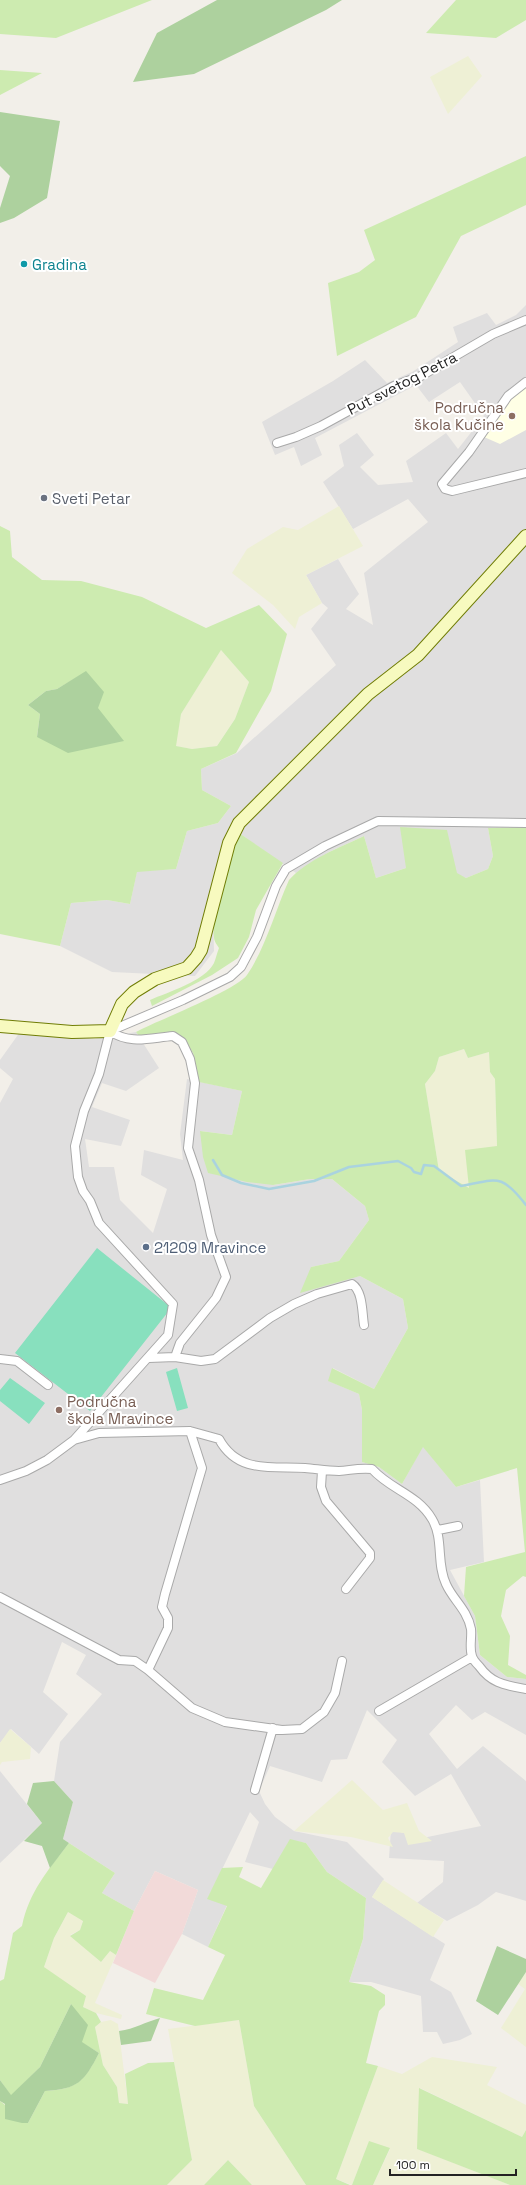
<svg xmlns="http://www.w3.org/2000/svg" width="526" height="2185" font-family="'Space Grotesk',sans-serif">
<style>
.residential{fill:#e0dfdf}
.commercial{fill:#f2dad9}
.education{fill:#ffffe5}
.farmland{fill:#eef0d5}
.grass{fill:#cdebb0;fill-rule:evenodd}
.forest{fill:#add19e}
.pitch{fill:#88e0be}
.lines{fill:none;stroke-linecap:round;stroke-linejoin:round}
.stream{stroke:#aad3df;stroke-width:2.5}
.street-casing{stroke:#a9a9a9;stroke-width:10}
.secondary-casing{stroke:#707d05;stroke-width:14}
.street{stroke:#fff;stroke-width:8}
.secondary{stroke:#f7fabf;stroke-width:12}
.culture-dot{fill:#0f9aa8;stroke:#fff;stroke-width:1.5}
.education-dot{fill:#8d6e63;stroke:#fff;stroke-width:1.5}
.worship-dot{fill:#6b7280;stroke:#fff;stroke-width:1.5}
.service-dot{fill:#5c6f8a;stroke:#fff;stroke-width:1.5}
.labels{text-anchor:middle;dominant-baseline:central;stroke-width:4;stroke-linejoin:round;paint-order:stroke}
.culture-label{font-size:15px;fill:#0d838f;stroke:#fff;text-anchor:start}
.street-label{font-size:15px;fill:#222;stroke:#fff}
.education-label{font-size:15px;fill:#785e54;stroke:#fff;text-anchor:end}
.worship-label{font-size:15px;fill:#5b616d;stroke:#fff;text-anchor:start}
.service-label{font-size:15px;fill:#4e5e75;stroke:#fff;text-anchor:start}
</style>
<rect width="100%" height="100%" fill="#f2efe9"/>
<path class="residential" d="M526,305V827L488,828L493,856L488,869L466,878L457,874L406,868L376,878L364,836L329,852L296,873L239,833L213,918L214,951L195,976L112,972L60,946L71,903L107,900L130,904L137,871L176,869L187,831L218,823L231,806L202,790L201,769L237,753L336,665L311,629L328,608L322,603L306,575L338,559L359,594L346,609L373,625L364,573L428,522L408,499L353,529L323,482L344,466L339,445L357,433L374,455L360,467L378,485L413,482L406,461L446,433L458,449L484,416L460,382L429,402L416,385L315,438L322,455L301,466L294,447L275,455L262,422L333,381L365,360L387,383L412,372L458,342L453,327L487,313L496,325L516,315Z
M20,1032L95,1039L136,1032L159,1068L126,1091L102,1083L92,1107L130,1120L121,1146L85,1139L89,1167H114L120,1200L153,1233L167,1189L141,1175L144,1150L183,1160L180,1134L187,1079L242,1091L232,1135L200,1131L273,1185L310,1179H332L365,1206L369,1220L339,1261L311,1267L352,1277L360,1276L403,1299L408,1328L374,1389L333,1368L329,1381L359,1394L362,1410V1462L379,1467L402,1484L423,1446L456,1487L480,1480L484,1562L450,1570L475,1616L480,1655L507,1677L526,1679V1735L485,1712L472,1720L456,1705L429,1734L457,1769L483,1746L526,1781V1901L496,1892L478,1905L447,1921L417,1903L443,1882L444,1861L389,1858L391,1829L407,1834L408,1841L481,1826L451,1774L415,1796L382,1762L397,1740L367,1710L347,1759L331,1760L322,1782L270,1766L259,1791L265,1804L275,1817L294,1831L347,1842L384,1879L372,1897L445,1944L430,1980L451,1992L472,2034L460,2040L443,2044L437,2032H423L421,1996L371,1982H349L363,1939L366,1898L327,1872L306,1843L290,1840L273,1869L245,1862L259,1822L250,1812L208,1898L227,1905L208,1947L182,1934L198,1890L155,1871L134,1911L102,1893L115,1873L63,1839L73,1802L54,1781L60,1742L102,1694L76,1674L86,1655L62,1642L43,1692L68,1714L39,1754L11,1729L0,1743V1103L13,1079L0,1068V1060Z
M0,1771L42,1823L0,1863Z"/>
<path class="commercial" d="M155,1871L198,1890L182,1934L155,1983L113,1963L134,1911Z"/>
<path class="education" d="M526,385V430L500,444L484,437L507,402Z"/>
<path class="farmland" d="M468,56L482,76L448,114L430,77Z
M339,506L363,546L306,575L322,603L299,617L295,629L273,605L232,573L247,549L283,527L298,530Z
M221,650L249,682L235,719L217,746L192,749L175,746L181,714Z
M464,1049L468,1058L489,1052L490,1072L495,1079L497,1146L469,1189L439,1171L425,1084L435,1071L439,1057Z
M10,1729L31,1747L30,1759L2,1762L0,1765V1743Z
M352,1780L383,1810L407,1803L419,1831L432,1841L408,1845L404,1833L393,1832L388,1838L393,1847L351,1837L294,1831Z
M383,1880L444,1920L433,1937L372,1897Z
M68,1912L83,1920L80,1930L70,1935L101,1962L110,1951L116,1955L95,2003L122,2015L121,2019L96,2013L83,2007L44,1967L54,1938Z
M526,1972V2047L501,2028L525,1989L518,1984Z
M111,2020L118,2024L128,2104L119,2103L117,2087L103,2065L95,2027L101,2022Z
M239,2020L254,2106L306,2185H252L228,2160L204,2185H167L192,2160L168,2029Z
M432,2057L497,2067L487,2085L526,2105V2130L522,2137L420,2088L418,2149L510,2185H373L390,2149L369,2142L352,2185L336,2179L378,2066L402,2074Z"/>
<path class="grass" d="M0,0H152L56,38L0,34Z
M456,0H526V20L496,38L426,33Z
M0,70L42,73L0,95Z
M526,156V205L461,236L416,317L337,356L328,283L359,272L375,260L364,230Z
M0,526L10,531L12,557L42,580L81,581L142,597L206,628L259,605L287,634L271,691L236,753L201,769L202,790L231,806L218,823L187,831L176,869L137,872L130,904L107,900L71,903L60,946L0,934ZM221,650L249,682L235,719L217,746L192,749L176,746L181,714ZM86,672L98,708L37,737L40,714L28,705L46,691L57,689Z
M400,827L447,830L457,873L466,878L488,869L493,856L488,828L526,827V1577L523,1576L506,1590L501,1616L510,1636L508,1665L526,1675V1679L507,1677L480,1655L475,1616L464,1596L466,1567L525,1552L517,1468L456,1487L423,1447L402,1484L379,1467L362,1462V1410L359,1394L328,1381L332,1368L374,1389L408,1328L403,1299L360,1276L300,1293L311,1267L339,1261L369,1220L365,1206L332,1179H310L273,1185L247,1182L208,1173L203,1157L200,1131L232,1135L242,1091L199,1082L193,1053L179,1034L161,1033L139,1036L136,1032C158,1020 235,991 247,975C266,947 275,911 289,880C308,859 339,848 364,836L376,878L406,868ZM464,1049L468,1058L489,1052L490,1072L495,1079L497,1146L465,1150L469,1188L439,1171L425,1084L435,1071L439,1057Z
M239,833L283,863L256,910L249,937L238,958L212,975L152,1006L150,1000C168,992 205,981 214,963C216,958 217,953 219,948C217,945 214,941 214,937C210,910 228,857 239,833Z
M290,1839L306,1843L327,1872L366,1898L363,1939L349,1982L371,1986L385,1995V2005L379,2011L366,2063L378,2066L336,2179L350,2185H306L254,2106L239,2020L195,2026L146,2014L154,1988L203,2000L225,1955L208,1947L227,1906L207,1899L222,1868L243,1867L239,1877L261,1888Z
M69,1843L115,1873L102,1893L134,1911L116,1955L110,1951L101,1962L70,1936L80,1930L83,1921L68,1912L54,1938L44,1967L86,1996L83,2007L96,2013L101,2022L95,2027L103,2065L117,2087L119,2103L128,2104L125,2074L148,2063L174,2062L192,2160L167,2185H0V2101L28,2123L45,2091C78,2089 84,2081 99,2053L81,2042L71,2004L40,2067L11,2096L0,2080V1981L4,1979L13,1933L22,1926C29,1892 48,1870 69,1843Z
M419,2088L522,2137L526,2130V2185H510L417,2149Z
M369,2141L390,2148L373,2185H352Z
M228,2160L252,2185H204Z"/>
<path class="forest" d="M217,0H342L326,10L194,74L133,82L157,33Z
M0,112L60,121L47,198L14,218L0,223V208L10,176L0,166Z
M86,671L104,692L98,708L124,741L68,753L37,737L40,714L28,705L46,691L57,689Z
M54,1781L73,1802L63,1839L69,1843L50,1868L42,1846L24,1841L42,1823L27,1804L33,1783Z
M497,1946L526,1959V1972L498,2015L476,2001Z
M71,2004L88,2025L82,2042L99,2053C84,2082 78,2089 45,2091L28,2123H22L5,2119V2104L0,2101V2080L11,2095L40,2067Z
M160,2018L151,2041L121,2045L119,2031C135,2029 145,2022 160,2018Z"/>
<path class="pitch" d="M97,1248L168,1305V1312L90,1411L15,1353Z
M177,1368L188,1408L177,1411L166,1372Z
M10,1378L45,1403L29,1424L0,1401V1390Z"/>
<g class="lines">
<path class="stream" d="M213,1160L222,1175L241,1183L269,1189L314,1181L349,1167L398,1161L411,1168L414,1172L421,1174L424,1165L434,1166L461,1186C498,1179 501,1173 526,1205"/>
<defs>
<path id="street" d="M526,382L508,396L469,452L442,484L445,489L452,491L526,473
M277,443L296,437L321,426L394,386L421,376L493,334L526,320
M110,1031L183,1000L230,977L241,967L257,937L276,886L286,869L325,846L378,821L526,823
M110,1031C130,1045 149,1038 173,1036L182,1042L190,1059L195,1083L188,1148L199,1180L211,1235L226,1277L216,1298L180,1343L175,1357
M149,1358L175,1357L201,1361L215,1359L270,1318L294,1304L317,1294L352,1284C363,1291 362,1313 364,1325
M0,1359L17,1361L48,1385
M74,1440L99,1433L190,1431L219,1439C238,1474 272,1466 305,1468C317,1469 327,1471 339,1471C352,1470 357,1468 372,1469C391,1490 417,1494 432,1519C444,1539 436,1563 446,1584C453,1600 467,1609 471,1629C472,1638 469,1648 472,1656C473,1660 476,1663 479,1666C492,1684 505,1685 526,1689
M322,1471L321,1487L326,1501L370,1553V1558L346,1589
M0,1480L26,1471L47,1460L74,1440L168,1335L173,1304L99,1223L90,1201L83,1191L78,1177L75,1146L84,1111L99,1074L110,1031
M438,1530L458,1526
M0,1597L119,1660L135,1661L148,1670L192,1708L225,1722L282,1730L302,1729L324,1712L335,1693L342,1661
M148,1670L168,1628V1618L162,1607L165,1594L202,1468L190,1431
M379,1711L472,1657
M255,1790L273,1728"/>
<path id="secondary" d="M0,1026L72,1032L110,1031L122,1004L134,992L155,979L187,968L196,958L201,950L229,843L239,823L368,694L418,655L526,536"/>
</defs>
<use href="#street" class="street-casing"/>
<use href="#secondary" class="secondary-casing"/>
<use href="#street" class="street"/>
<use href="#secondary" class="secondary"/>
</g>
<circle class="culture-dot" cx="24" cy="264" r="4"/>
<g class="education-dot">
<circle cx="512" cy="416" r="4"/>
<circle cx="59" cy="1410" r="4"/>
</g>
<circle class="worship-dot" cx="44" cy="498" r="4"/>
<circle class="service-dot" cx="146" cy="1247" r="4"/>
<g class="labels">
<g class="culture-label">
<text x="32" y="264">Gradina</text>
</g>
<g class="street-label">
<text transform="translate(402 383) rotate(-27)">Put svetog Petra</text>
</g>
<g class="education-label">
<text x="504" y="407">Područna<tspan x="504" dy="17">škola Kučine</tspan></text>
<text x="67" y="1401" text-anchor="start">Područna<tspan x="67" dy="17">škola Mravince</tspan></text>
</g>
<g class="worship-label">
<text x="52" y="498">Sveti Petar</text>
</g>
<g class="service-label">
<text x="154" y="1247">21209 Mravince</text>
</g>
</g>
<path d="M390 2169v6h126v-6" fill="none" stroke="#222222" stroke-width="2"/>
<text x="396" y="2169" font-size="12" fill="#222222" stroke="#ffffff" stroke-width="3" paint-order="stroke">100 m</text>
</svg>
